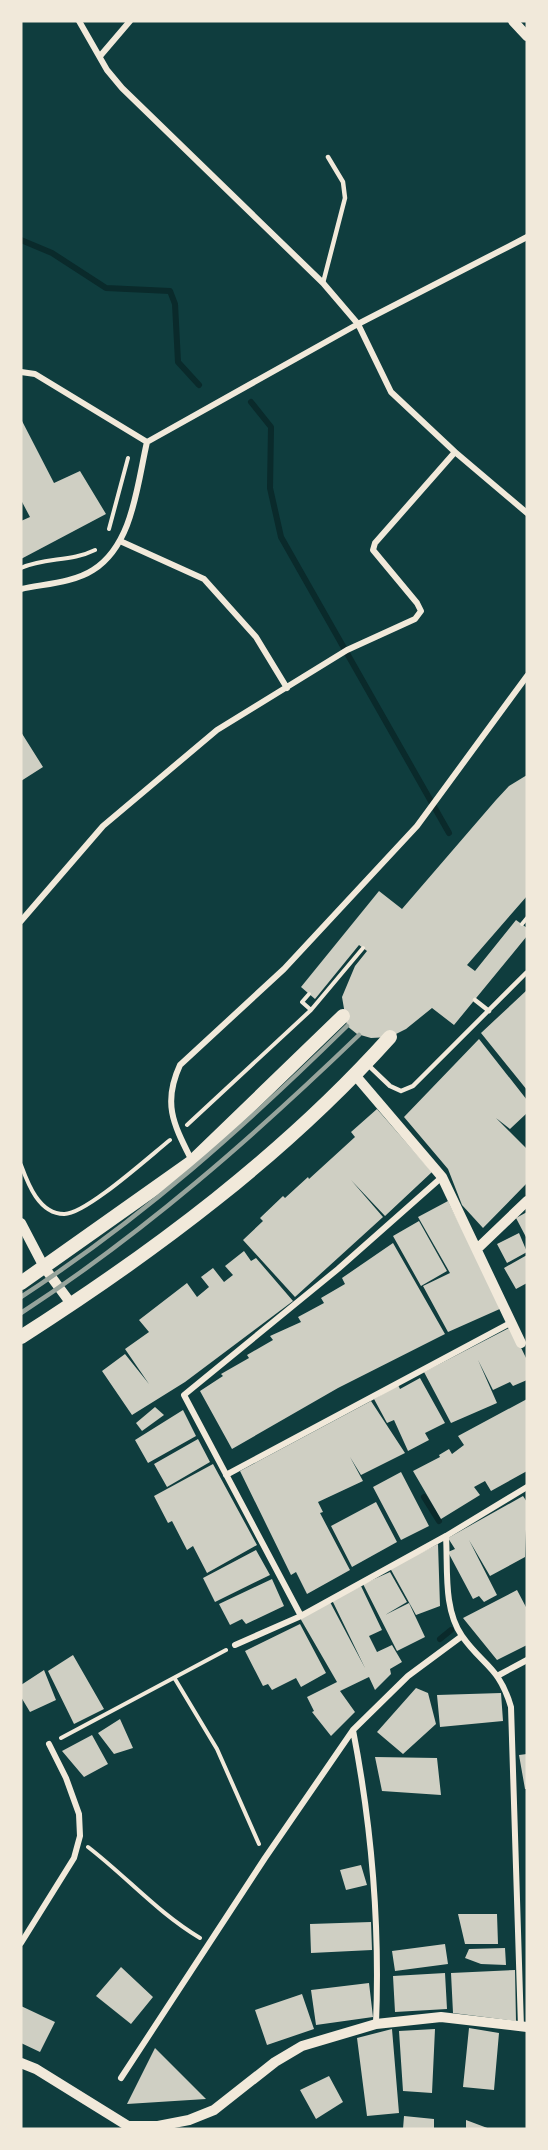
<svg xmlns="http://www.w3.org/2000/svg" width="548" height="2150" font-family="Montserrat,sans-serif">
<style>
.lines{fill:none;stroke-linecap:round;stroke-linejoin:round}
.stream{stroke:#0a2a2b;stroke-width:6}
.building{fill:#cfcfc3}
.path{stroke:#f1e9da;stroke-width:4}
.service{stroke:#f1e9da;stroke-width:4.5}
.minor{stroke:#f1e9da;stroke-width:6}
.tertiary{stroke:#f1e9da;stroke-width:10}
.primary{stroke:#f1e9da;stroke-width:14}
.rail{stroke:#97a49c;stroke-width:4.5}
</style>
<rect width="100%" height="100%" fill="#0f3d3e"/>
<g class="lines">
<path class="stream" d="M21,240L52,253L106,288L170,291L175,304L178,362L199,385
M251,402L271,427L270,488L281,537L449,833
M424,1497L439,1521
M440,1639L451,1630"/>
</g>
<path class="building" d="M21,419L54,483L80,471L106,514L21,559V521L30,517L21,500Z
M21,732L43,767L21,781Z
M527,775V896L467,965L475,971L516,920L527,928V936L454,1025L432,1008L406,1029L390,1037L371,1038L357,1034L347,1026L342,997L355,966L367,951L359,945L315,999L301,987L379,891L402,909L496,800L509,786Z
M527,990V1090L481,1033Z
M479,1039L527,1100V1113L510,1129L496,1118L527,1149V1183L483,1228L462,1205L448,1169L404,1117Z
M377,1109L432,1172L385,1216L351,1180L383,1217L295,1297L243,1240L263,1221L260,1218L283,1196L285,1198L308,1177L309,1179L355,1137L351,1132Z
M448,1201L502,1308L448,1332L423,1286L450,1273L418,1217Z
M527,1212V1239L516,1218Z
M419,1221L447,1271L421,1286L393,1236Z
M519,1233L527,1252L507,1263L497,1244Z
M393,1243L445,1334L338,1388L232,1449L200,1391L223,1376L221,1374L249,1358L247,1355L273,1340L270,1336L301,1322L298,1317L324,1303L321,1298L345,1284L342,1278Z
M244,1251L251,1261L256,1258L293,1301L185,1382L132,1415L102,1371L125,1354L149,1384L125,1349L149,1332L139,1320L187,1283L197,1297L209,1287L201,1277L213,1268L224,1282L233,1275L225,1266Z
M527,1255V1283L516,1289L504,1268Z
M511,1327L527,1360V1380L513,1386L510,1382L493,1390L478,1360L497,1403L451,1423L424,1372Z
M420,1378L445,1423L425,1433L429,1440L408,1451L394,1420L387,1423L374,1399L398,1385L400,1389Z
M527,1399V1471L491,1491L485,1481L474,1487L480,1495L441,1519L413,1471L440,1457L439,1455L449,1449L452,1454L464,1445L458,1436Z
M371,1401L405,1453L361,1475L350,1457L363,1481L318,1502L323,1512L320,1513L350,1570L307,1594L296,1572L291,1575L240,1471Z
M155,1407L164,1415L142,1431L136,1423Z
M183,1410L196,1436L148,1463L135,1440Z
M198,1439L210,1462L167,1487L154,1464Z
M213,1464L257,1545L207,1573L193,1546L187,1550L172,1521L168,1523L154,1496Z
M401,1472L429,1526L401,1540L373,1487Z
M523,1496L527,1502L525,1557L490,1576L469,1540L497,1595L484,1602L479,1596L473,1599L448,1552L455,1549L448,1538Z
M376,1502L397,1542L352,1567L331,1526Z
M438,1544L440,1606L416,1615L390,1568Z
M256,1550L270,1575L215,1602L203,1578Z
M390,1572L407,1602L385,1615L409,1603L425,1637L397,1651L363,1584Z
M272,1579L284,1606L246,1624L242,1619L230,1625L219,1604Z
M361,1586L382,1630L369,1636L377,1652L392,1645L402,1662L390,1669L391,1674L375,1690L369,1677L340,1691L355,1712L331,1736L312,1712L314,1711L307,1697L337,1682L300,1618L330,1602L365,1668L332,1600Z
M517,1590L527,1609V1645L497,1660L463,1618Z
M300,1624L326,1673L301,1687L296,1678L272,1690L268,1684L263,1686L245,1651Z
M73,1655L104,1709L74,1724L48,1671Z
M44,1670L56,1700L30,1712L21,1697V1685Z
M416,1688L428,1693L436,1724L403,1754L377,1732Z
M501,1693L503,1721L440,1727L437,1695Z
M120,1719L133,1748L114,1754L98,1733Z
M92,1735L108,1764L84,1777L62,1751Z
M527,1754V1789H525L519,1755Z
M375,1757L437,1758L441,1795L382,1791Z
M361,1865L367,1885L346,1890L340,1870Z
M458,1914H497L498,1944H465Z
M371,1922L372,1950L311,1953L310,1924Z
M445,1944L448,1964L395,1971L392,1951Z
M505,1948L506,1965L481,1964L465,1958L469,1949Z
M121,1967L153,1997L131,2024L96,1996Z
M515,1970L516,2021L453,2013L451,1973Z
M445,1973L447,2009L395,2012L393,1976Z
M369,1983L373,2017L316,2025L311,1990Z
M302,1994L314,2029L267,2045L255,2010Z
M21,2006L55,2022L40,2052L21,2043Z
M469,2028L499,2033L494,2090L463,2087Z
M392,2029L399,2113L367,2116L357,2038Z
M435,2029L432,2093L403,2091L399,2031Z
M155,2048L206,2099L127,2104Z
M329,2076L343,2102L316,2119L300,2090Z
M404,2116L434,2119V2129H403Z
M466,2120L490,2129H466Z"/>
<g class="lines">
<path class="path" d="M109,529L128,458
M21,568C44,557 71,562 95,550
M522,924L527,918
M309,994L302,1002L311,1010
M187,1125L311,1010L363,948
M21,1165C28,1184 39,1214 64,1214C85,1215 151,1155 170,1140
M175,1679L217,1749L259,1844
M61,1738L226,1650
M88,1847C127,1877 158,1913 200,1938"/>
<path class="service" d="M323,283L345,198L343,182L328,157
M475,1000L489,1011
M367,1064L390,1086L401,1091L413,1086L526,973"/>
<path class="minor" d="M79,21L107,70L122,88L323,283L358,324L391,392L455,452L527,513
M101,55L130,21
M21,372L35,374L147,442
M147,442L358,324L527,237
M120,541L204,579L256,637L287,688
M21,589C43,584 73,583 93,570C133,545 137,485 147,442
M21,921L103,826L217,730L347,650L415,619L421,611L417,603L373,550L375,543L455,452
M192,1161C174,1125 162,1104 180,1065L284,969L417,826L527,676
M226,1475L512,1322
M446,1536C448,1568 443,1609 462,1636C483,1666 499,1666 511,1707L521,2027
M301,1616L184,1395L338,1269L442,1177
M235,1645L301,1616L446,1536L527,1487
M499,1675L527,1660
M353,1730C372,1828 380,1924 376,2024
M21,1943L74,1858L80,1836L79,1814L66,1778L49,1744
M121,2078L265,1858L353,1730L408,1676L462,1636"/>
<path class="tertiary" d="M513,21L527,36
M355,1075L442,1177L521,1343
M21,1223L44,1267L72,1305
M477,1249L527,1201
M21,2063L36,2069L128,2126H158L189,2120L214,2110L275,2062L302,2046L376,2024L441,2017L527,2027"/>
<path class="primary" d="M21,1283L192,1162L343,1016
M21,1337C154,1252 284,1155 390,1037"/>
<path class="rail" d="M21,1297C144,1217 243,1128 347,1026
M21,1313C144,1233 253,1137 359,1035"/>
</g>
<rect width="548" height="2150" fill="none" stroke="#f1e9da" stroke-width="45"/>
</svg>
